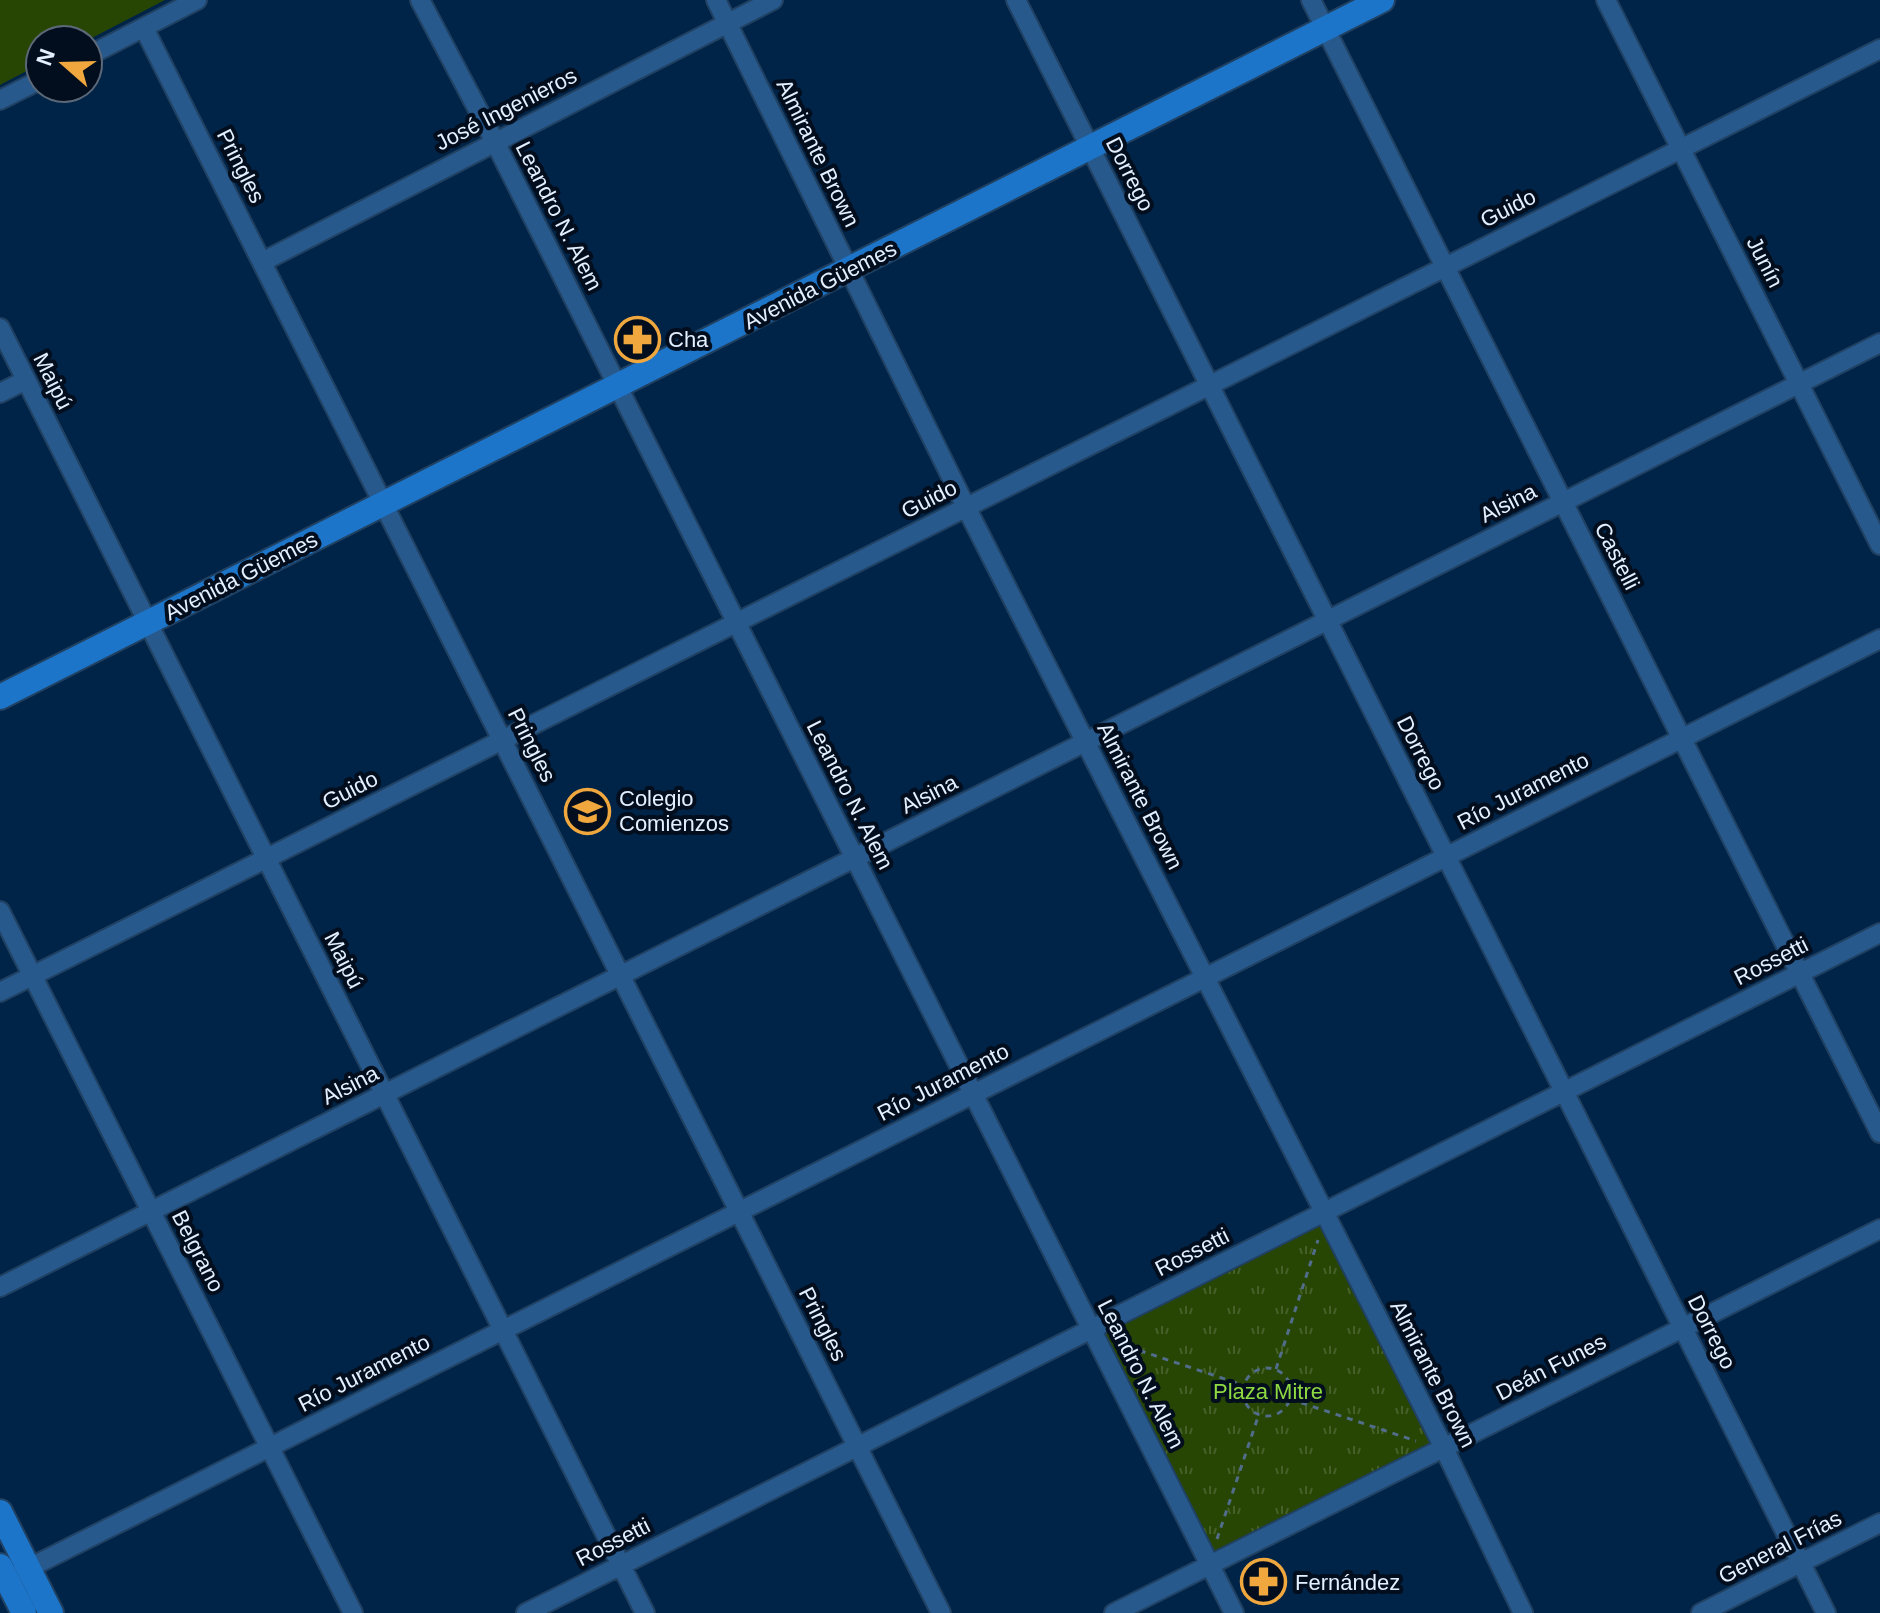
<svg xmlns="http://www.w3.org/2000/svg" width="1880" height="1613" font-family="Arial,sans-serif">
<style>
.grass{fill:url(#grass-tufts)}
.pitch{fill:#274503}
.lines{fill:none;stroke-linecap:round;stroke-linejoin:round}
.street-casing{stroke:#204162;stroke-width:22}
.secondary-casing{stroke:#204162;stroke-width:28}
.path{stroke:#516d89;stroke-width:3;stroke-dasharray:6 6;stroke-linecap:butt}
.street{stroke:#28598d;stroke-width:18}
.secondary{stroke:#1d75c9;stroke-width:24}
.labels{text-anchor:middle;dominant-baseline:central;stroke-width:8;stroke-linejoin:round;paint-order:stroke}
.street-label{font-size:22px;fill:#e4f0ff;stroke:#020e1d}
.poi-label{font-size:22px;fill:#e4f0ff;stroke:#020e1d;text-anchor:start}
.park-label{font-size:22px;fill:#8fd942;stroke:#020e1d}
</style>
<defs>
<pattern id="grass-tufts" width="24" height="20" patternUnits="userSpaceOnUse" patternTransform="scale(2)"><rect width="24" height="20" fill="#274503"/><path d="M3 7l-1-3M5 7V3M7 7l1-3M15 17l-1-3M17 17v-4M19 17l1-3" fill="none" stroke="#466029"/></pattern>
</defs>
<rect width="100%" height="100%" fill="#002448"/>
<path class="grass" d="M1324,1222L1438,1448L1210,1560L1098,1337Z"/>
<path class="pitch" d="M0,0H165L88,40H40V64L0,85Z"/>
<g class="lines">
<defs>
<path id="street" d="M420,0L495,142L1234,1613
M716,0L966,507L1444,1448L1523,1613
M1016,0L1826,1613
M1311,0L1880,1133
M1606,0L1880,545
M144,28L941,1613
M88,56L197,0
M0,100L40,80
M262,262L773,0
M0,328L645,1613
M0,393L26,380
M0,911L353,1613
M0,992L1880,49
M0,1287L1880,343
M17,1574L1880,639
M526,1613L1880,933
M1114,1613L1880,1229
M1701,1613L1880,1523"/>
<path id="secondary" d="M0,697L1382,0
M0,1512L51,1613
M0,1566L24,1613"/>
</defs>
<use href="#street" class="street-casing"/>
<use href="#secondary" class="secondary-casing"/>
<path class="path" d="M1117,1343L1243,1385
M1243 1392a24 24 0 1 1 48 0a24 24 0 1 1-48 0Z
M1276,1369L1318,1240
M1290,1399L1416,1441
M1217,1539L1258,1417"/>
<use href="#street" class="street"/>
<use href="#secondary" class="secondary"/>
</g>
<defs>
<symbol id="pharmacy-ring" viewBox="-11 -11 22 22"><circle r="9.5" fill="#020e1d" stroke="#efa73e" stroke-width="1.5"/><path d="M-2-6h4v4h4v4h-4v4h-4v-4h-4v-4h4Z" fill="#efa73e"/></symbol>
<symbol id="school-ring" viewBox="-11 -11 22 22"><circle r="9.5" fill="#020e1d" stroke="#efa73e" stroke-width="1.5"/><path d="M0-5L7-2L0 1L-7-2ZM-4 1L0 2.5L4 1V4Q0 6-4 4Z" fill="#efa73e"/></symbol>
</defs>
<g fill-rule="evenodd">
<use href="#pharmacy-ring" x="612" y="314" width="51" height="51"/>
<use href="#school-ring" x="562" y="786" width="51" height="51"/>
<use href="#pharmacy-ring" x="1238" y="1556" width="51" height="51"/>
</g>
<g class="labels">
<g class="street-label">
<text transform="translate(506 109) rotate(-27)">José Ingenieros</text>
<text transform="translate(818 153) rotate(64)">Almirante Brown</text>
<text transform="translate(241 166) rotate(63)">Pringles</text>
<text transform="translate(1130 174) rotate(63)">Dorrego</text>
<text transform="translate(1508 208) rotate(-27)">Guido</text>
<text transform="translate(559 216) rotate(63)">Leandro N. Alem</text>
<text transform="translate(1765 262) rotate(63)">Junín</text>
<text transform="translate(820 285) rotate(-27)">Avenida Güemes</text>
<text transform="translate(53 381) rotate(63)">Maipú</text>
<text transform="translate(929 499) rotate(-27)">Guido</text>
<text transform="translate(1508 503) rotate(-27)">Alsina</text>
<text transform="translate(1617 556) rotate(63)">Castelli</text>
<text transform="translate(241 576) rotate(-27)">Avenida Güemes</text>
<text transform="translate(532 745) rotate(63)">Pringles</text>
<text transform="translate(1421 753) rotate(63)">Dorrego</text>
<text transform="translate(350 790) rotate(-27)">Guido</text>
<text transform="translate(1523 791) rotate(-27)">Río Juramento</text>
<text transform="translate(929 794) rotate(-27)">Alsina</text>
<text transform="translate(850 795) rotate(63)">Leandro N. Alem</text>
<text transform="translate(1140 796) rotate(63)">Almirante Brown</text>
<text transform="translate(344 960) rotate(63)">Maipú</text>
<text transform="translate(1771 961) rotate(-27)">Rossetti</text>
<text transform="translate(943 1082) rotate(-27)">Río Juramento</text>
<text transform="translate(350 1085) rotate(-27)">Alsina</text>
<text transform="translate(198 1251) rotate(63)">Belgrano</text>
<text transform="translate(1192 1252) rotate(-27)">Rossetti</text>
<text transform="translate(823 1324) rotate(63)">Pringles</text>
<text transform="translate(1712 1332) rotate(63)">Dorrego</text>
<text transform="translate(1551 1367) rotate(-27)">Deán Funes</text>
<text transform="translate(364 1373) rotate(-27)">Río Juramento</text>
<text transform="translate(1141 1374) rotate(63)">Leandro N. Alem</text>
<text transform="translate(1433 1374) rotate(63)">Almirante Brown</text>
<text transform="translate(613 1542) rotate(-27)">Rossetti</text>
<text transform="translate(1780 1547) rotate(-27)">General Frías</text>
</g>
<g class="poi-label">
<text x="668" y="339">Cha</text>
<text x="619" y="798">Colegio<tspan x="619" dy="25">Comienzos</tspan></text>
<text x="1295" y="1582">Fernández</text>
</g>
<g class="park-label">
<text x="1268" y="1391">Plaza Mitre</text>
</g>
</g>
<g transform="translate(64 64) rotate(290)"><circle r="38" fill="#020e1d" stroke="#5c6877" stroke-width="2"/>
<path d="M0-6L14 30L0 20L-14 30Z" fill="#efa73e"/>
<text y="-12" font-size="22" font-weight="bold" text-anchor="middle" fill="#e4f0ff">N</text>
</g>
</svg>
